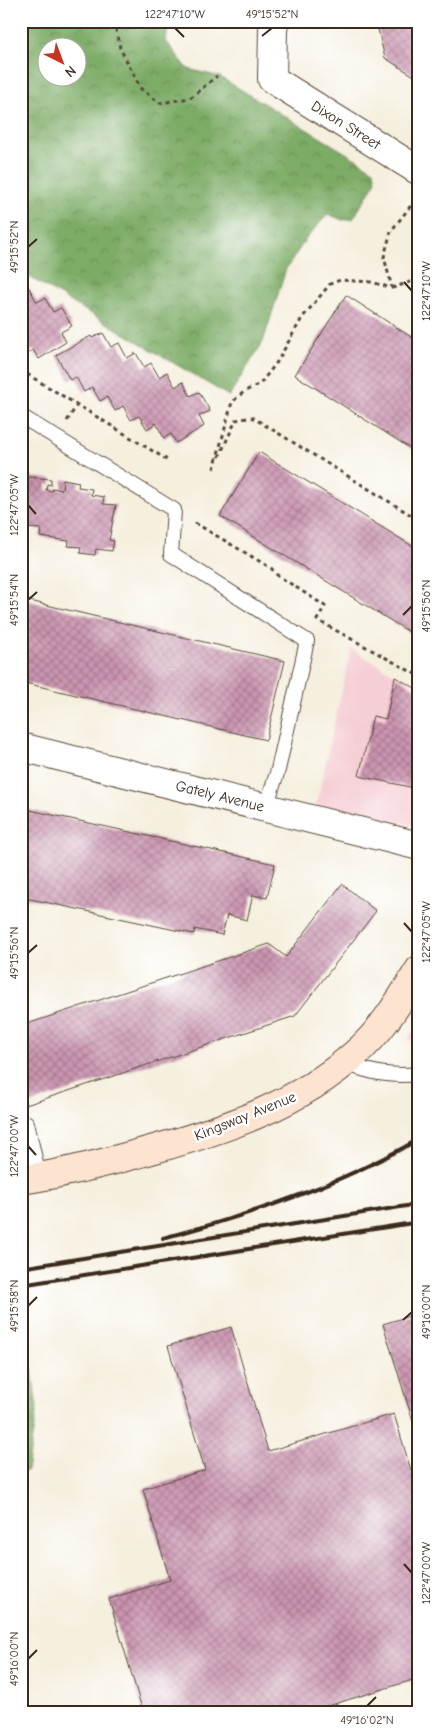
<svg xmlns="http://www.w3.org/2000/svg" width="440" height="1733" font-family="'Comic Neue',sans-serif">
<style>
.built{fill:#f6cfd6}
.forest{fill:url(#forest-crowns);stroke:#5c6b42;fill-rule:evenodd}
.building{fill:url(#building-cross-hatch)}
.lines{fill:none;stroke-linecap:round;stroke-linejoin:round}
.lane-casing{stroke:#57483b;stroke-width:16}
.street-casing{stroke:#57483b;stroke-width:30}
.secondary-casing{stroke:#57483b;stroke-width:30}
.path{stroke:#57483b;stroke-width:3;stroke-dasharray:4 4;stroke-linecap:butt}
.lane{stroke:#fff;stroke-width:14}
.street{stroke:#fff;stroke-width:28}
.secondary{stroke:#fde4d1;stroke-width:28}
.rail{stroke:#3b2a1e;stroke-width:4}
.ticks{fill:none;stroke:#3b2a1e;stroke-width:2}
.labels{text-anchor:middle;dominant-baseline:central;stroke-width:5;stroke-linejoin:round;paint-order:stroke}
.street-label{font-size:15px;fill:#3b2a1e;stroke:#fff}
.neatline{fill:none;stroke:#3b2a1e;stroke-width:2}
.ticks-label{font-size:12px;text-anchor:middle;fill:#3b2a1e}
</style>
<defs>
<pattern id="forest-crowns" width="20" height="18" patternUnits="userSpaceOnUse" patternTransform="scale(1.25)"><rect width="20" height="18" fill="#7dac66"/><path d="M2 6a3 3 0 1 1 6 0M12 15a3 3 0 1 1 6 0" fill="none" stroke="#688c53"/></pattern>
<pattern id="building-cross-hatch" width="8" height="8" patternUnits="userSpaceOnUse" patternTransform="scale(1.25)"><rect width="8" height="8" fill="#cb94b0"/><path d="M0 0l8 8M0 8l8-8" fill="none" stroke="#a6798f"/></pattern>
</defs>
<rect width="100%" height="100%" fill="#fff"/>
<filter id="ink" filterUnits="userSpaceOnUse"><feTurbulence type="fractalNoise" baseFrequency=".02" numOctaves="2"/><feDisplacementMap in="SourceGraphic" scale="10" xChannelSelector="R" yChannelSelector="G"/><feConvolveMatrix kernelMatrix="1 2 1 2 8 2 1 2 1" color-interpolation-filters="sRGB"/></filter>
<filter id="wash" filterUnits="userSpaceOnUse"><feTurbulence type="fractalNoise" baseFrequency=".0096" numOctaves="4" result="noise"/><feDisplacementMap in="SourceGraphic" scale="20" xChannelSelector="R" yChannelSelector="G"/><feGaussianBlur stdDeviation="1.12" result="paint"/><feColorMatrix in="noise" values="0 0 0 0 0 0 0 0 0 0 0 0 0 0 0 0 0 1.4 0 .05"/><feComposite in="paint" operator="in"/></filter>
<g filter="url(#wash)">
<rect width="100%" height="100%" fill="#f5efde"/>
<path class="built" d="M351,649L419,688V826L316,806Z
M419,1025V1051L408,1038Z"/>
<path class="forest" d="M21,21H174L168,27L166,41L188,69L220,77L374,170L376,181L353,219L342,220L328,214L305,240L286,269L263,342L229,396L21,272ZM48,48H78V78H48Z
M28,1340L37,1408L27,1471L21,1472V1341Z"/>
<g id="blocks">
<path class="building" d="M376,21H419V79L385,58Z
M29,288L37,302L45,298L53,312L61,308L72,326L61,332L66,342L39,359L33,350L27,354L21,344V293Z
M346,295L419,342V454L295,375Z
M103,333L111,347L119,343L127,358L136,353L144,367L151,363L159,377L167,372L175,387L183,382L190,396L199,392L210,411L199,416L204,426L176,443L171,434L164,438L156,423L147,429L139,416L131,420L123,406L115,411L107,397L100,401L92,387L84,392L76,377L70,380L56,355L91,336L92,338Z
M259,452L419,550V638L220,516Z
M29,477L51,479V485L47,484L46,490L52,491L53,488L62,490L63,479L79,482L78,487L92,489L91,495L104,497L103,504L116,505L109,540L114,541L112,551L96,549L95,555L80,553L81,547L68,546L69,541L40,537L41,529L25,528L26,518H21V496Z
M21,599L285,661L266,740L21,682Z
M395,677L419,690V789L359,776L373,716L386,719Z
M21,808L275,864L267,898L253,895L247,920L227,915L222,935L195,929L194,934L21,897Z
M342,884L376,911L295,1016L26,1105L21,1089V1026L269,944L286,957Z
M419,1313V1438H418L383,1324Z
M231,1327L268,1451L394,1414L419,1497V1678L308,1712H143L109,1599L170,1580L143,1489L205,1470L168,1346Z"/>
</g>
</g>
<g filter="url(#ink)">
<use href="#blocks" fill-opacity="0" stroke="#57483b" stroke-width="1"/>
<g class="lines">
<defs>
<path id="lane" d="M21,416L174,510L171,554L307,641L278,770L266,807
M345,1063C371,1073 390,1077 419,1074
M27,1123L39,1177"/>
<path id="street" d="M275,21L273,29L272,79L419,171
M21,747L419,846"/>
<path id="secondary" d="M21,1180C68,1173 113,1161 158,1148C228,1128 299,1104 355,1054C382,1031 400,1000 419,970"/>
</defs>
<use href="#lane" class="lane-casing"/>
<use href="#street" class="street-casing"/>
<use href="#secondary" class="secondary-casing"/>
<path class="path" d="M114,21L120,48L141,89L160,103L190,98L217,76
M392,288L419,279
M21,373L22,371L169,461
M67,421L77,405
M219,457L236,420L252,417L419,520
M214,469L232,402L245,391L260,384L277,362L302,318L330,284L340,280L371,282L392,288L384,257L391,231L417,198
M195,523L271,568L277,575L325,606L317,620L419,676"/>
<use href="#lane" class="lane"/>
<use href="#street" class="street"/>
<use href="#secondary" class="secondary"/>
<path class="rail" d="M163,1238C251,1215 340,1185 419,1139
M21,1268L419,1204
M21,1285L419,1222"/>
</g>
</g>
<path class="ticks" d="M175,28L184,37M262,36L272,28M28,247L37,239M404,282L412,291M28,505L36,514M28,600L37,592M403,615L412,606M404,923L412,932M28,953L37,945M28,1146L36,1155M28,1306L37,1297M403,1320L412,1312M404,1564L412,1573M28,1659L37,1650M367,1706L376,1697"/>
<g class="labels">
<g class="street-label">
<text transform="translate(346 125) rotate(32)">Dixon Street</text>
<text transform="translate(220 796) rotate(14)">Gately Avenue</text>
<text transform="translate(245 1116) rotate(-22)">Kingsway Avenue</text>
</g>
</g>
<rect width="440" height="1733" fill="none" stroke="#fff" stroke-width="55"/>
<g transform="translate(62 62) rotate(138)"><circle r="24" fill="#ffffff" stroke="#b1aaa5"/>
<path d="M0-4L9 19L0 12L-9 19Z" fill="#c8321e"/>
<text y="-8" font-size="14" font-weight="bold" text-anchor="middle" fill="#3b2a1e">N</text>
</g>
<rect x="28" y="28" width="384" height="1678" class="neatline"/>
<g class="ticks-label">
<text x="175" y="18">122°47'10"W</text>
<text x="272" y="18">49°15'52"N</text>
<text transform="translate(14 247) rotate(-90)" y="4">49°15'52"N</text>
<text transform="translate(426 291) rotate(-90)" y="4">122°47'10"W</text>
<text transform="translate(14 505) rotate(-90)" y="4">122°47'05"W</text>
<text transform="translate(14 600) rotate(-90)" y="4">49°15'54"N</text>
<text transform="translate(426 606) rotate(-90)" y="4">49°15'56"N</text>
<text transform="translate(426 932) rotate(-90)" y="4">122°47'05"W</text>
<text transform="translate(14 953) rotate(-90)" y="4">49°15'56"N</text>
<text transform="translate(14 1146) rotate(-90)" y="4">122°47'00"W</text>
<text transform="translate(14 1306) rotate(-90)" y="4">49°15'58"N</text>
<text transform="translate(426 1312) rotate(-90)" y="4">49°16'00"N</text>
<text transform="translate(426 1573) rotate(-90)" y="4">122°47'00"W</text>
<text transform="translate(14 1659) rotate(-90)" y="4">49°16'00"N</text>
<text x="367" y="1724">49°16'02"N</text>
</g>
</svg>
